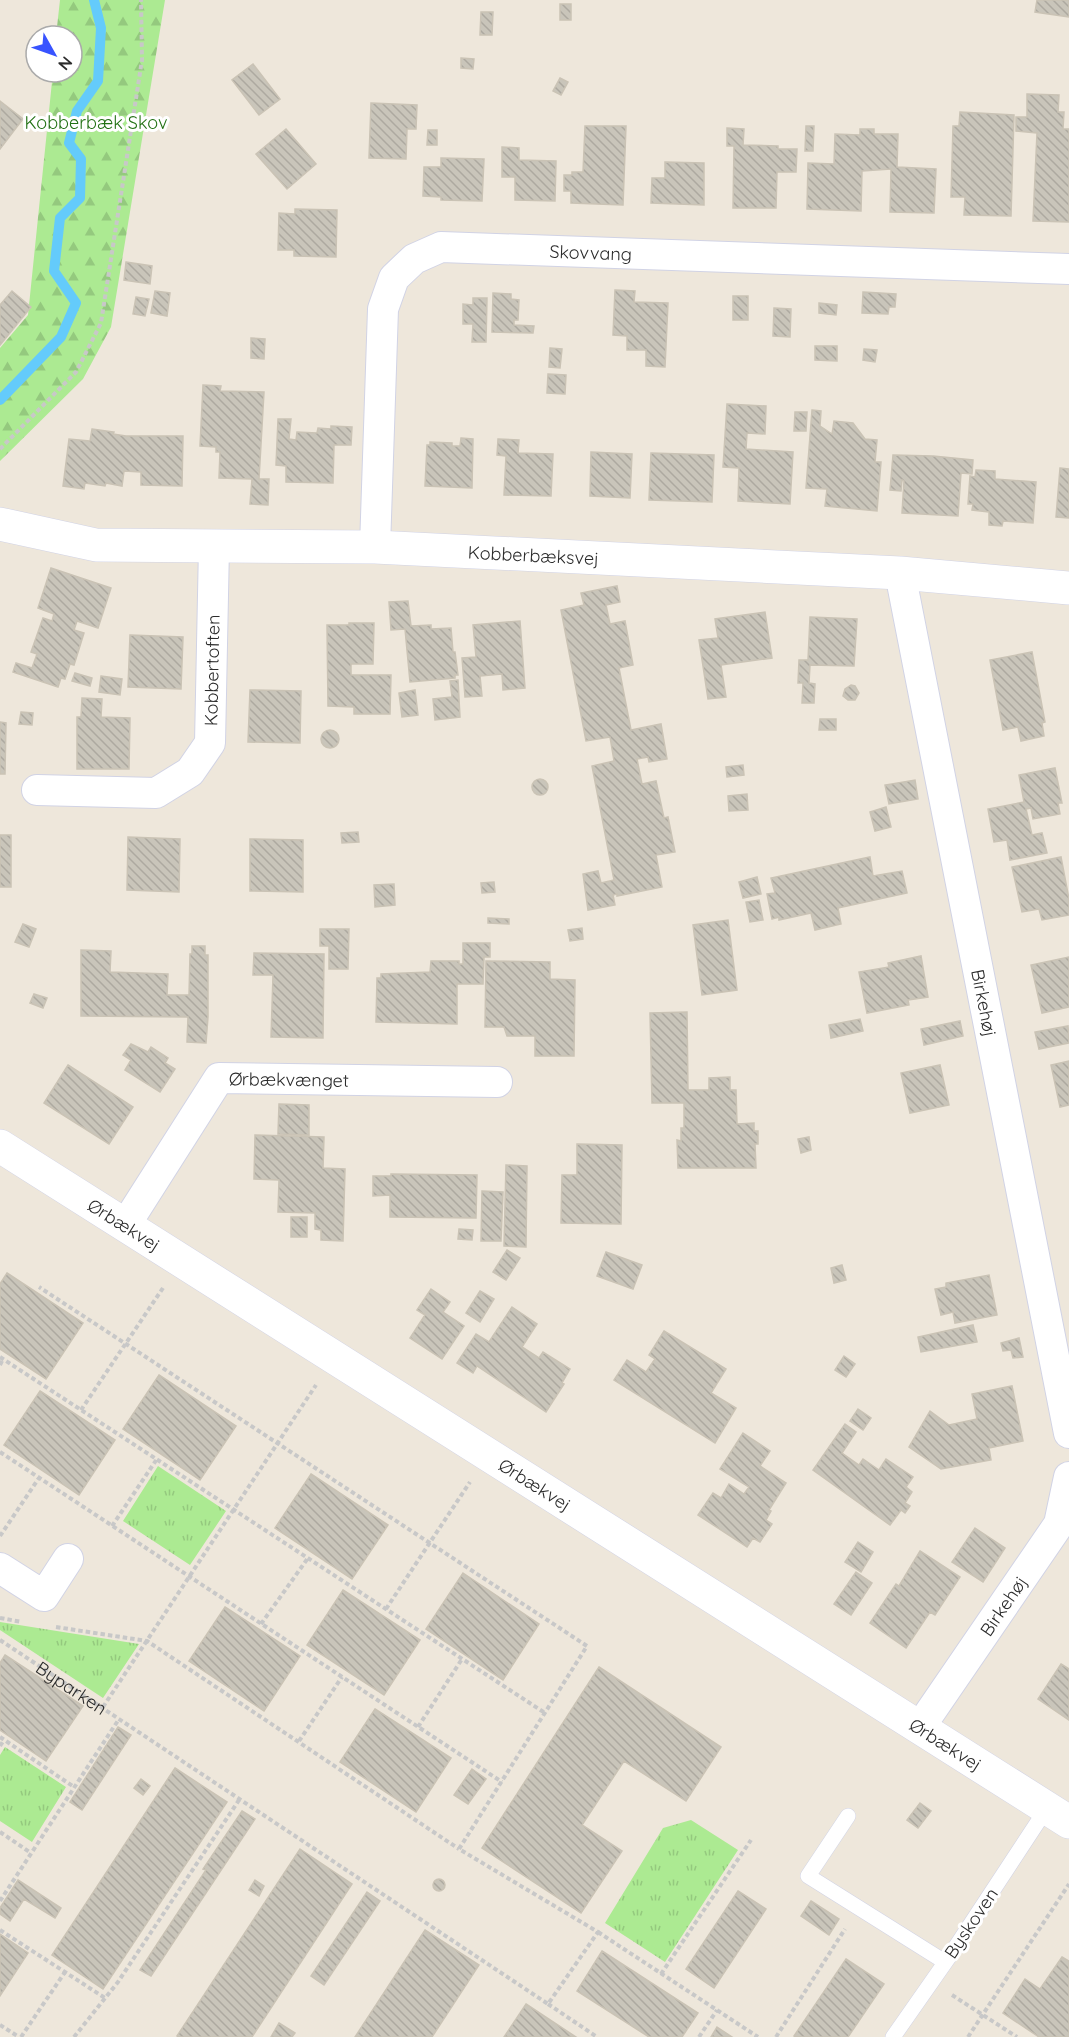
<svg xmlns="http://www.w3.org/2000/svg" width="1069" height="2037" font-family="Quicksand,sans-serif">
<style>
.grass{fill:url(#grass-tufts)}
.forest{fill:url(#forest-firs)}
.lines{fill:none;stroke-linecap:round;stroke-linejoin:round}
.stream{stroke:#64cbfb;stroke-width:10}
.building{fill:url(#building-back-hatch);stroke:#cac3b5;stroke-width:1.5}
.lane-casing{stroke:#d1d3e5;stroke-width:16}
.street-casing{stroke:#d1d3e5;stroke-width:32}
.secondary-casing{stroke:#d1d3e5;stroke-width:34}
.path{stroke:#c8c8c8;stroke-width:4;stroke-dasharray:4.5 3;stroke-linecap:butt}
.lane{stroke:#fff;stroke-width:15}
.street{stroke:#fff;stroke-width:30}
.secondary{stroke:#fff;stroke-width:33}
.labels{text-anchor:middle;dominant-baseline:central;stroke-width:6;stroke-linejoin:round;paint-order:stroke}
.park-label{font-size:18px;fill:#217013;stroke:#fff}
.street-label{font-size:18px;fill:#2b2b2b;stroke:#fff}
</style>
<defs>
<pattern id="grass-tufts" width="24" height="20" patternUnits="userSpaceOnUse" patternTransform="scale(1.5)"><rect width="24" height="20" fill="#acea92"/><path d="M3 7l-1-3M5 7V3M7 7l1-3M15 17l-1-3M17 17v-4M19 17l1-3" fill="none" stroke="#94c97e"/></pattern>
<pattern id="forest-firs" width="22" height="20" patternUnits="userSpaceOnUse" patternTransform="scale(1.5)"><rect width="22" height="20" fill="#acea92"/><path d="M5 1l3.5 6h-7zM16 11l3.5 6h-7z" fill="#94c97e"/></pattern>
<pattern id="building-back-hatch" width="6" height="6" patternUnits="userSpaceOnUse" patternTransform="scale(1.5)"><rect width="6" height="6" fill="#c9c5ba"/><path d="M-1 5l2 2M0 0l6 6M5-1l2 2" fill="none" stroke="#ada9a0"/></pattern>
</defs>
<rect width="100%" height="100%" fill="#eee7db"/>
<path class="grass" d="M158,1466L226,1511L190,1565L123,1521Z
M0,1622L139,1644L103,1698L0,1630Z
M5,1747L66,1787L32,1842L0,1821V1755Z
M691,1820L738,1850L665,1962L605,1923L663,1828Z"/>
<path class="forest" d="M60,0H165L111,327L83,379L0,461V348L28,315L53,72H72V36H56Z"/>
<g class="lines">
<path class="stream" d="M0,400L61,337L76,303L54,271L60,218L80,198L81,159L69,143L77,111L98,81L101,28L94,0"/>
</g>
<path class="building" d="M1037,0H1069V17L1035,12Z
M560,4H571V20H560Z
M481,12H493L492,35H480Z
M461,58L474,59L473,69L461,68Z
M253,64L280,99L259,115L232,80Z
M560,78L568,82L561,95L553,91Z
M1027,94L1059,95L1058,112H1064L1063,129H1069V222L1033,221L1037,133L1016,131V117H1027Z
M0,101L23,119L0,149Z
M371,103L417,105L416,129H407L406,159L369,158Z
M960,112L1014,115L1011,216L964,215L965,197H951L953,126H959Z
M585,126H626L623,205L571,203V191H564V175H572V172H583Z
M806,126H814L813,151H805Z
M727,128L744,129L743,145L778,146V149H797L796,172H777L776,208H733L734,146H727Z
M286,129L316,164L287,189L256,154Z
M860,129H874V134H898L897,167L936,169L934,213L890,212L891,169L862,171L861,211L807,209L808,163L834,164L835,134L860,135Z
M428,130H437V145H427Z
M502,147L519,148V160L556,161L555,201L515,200V177H502Z
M441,158L484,159L482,201L441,200V197L423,196L424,167H441Z
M665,162L704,163V205L651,203L652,178H665Z
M295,209L337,210L336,257L294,256V250H278L279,213L295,214Z
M126,262L152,266L150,284L124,280Z
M615,290L635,291L634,302L668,303L665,367L646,366V350H627V336L613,335Z
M12,291L31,307L0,345V305Z
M155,291L170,293L167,316L151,313Z
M863,292L896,294L895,307H889L888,314L862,313Z
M493,293L511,294V299L519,300L518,320H514V325L534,326L533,333L492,332Z
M733,296H748V320H733Z
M136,297L149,299L145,316L133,314Z
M473,298H487L486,342H472L473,324H463V304L473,305Z
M819,303L837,305L836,315L819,313Z
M774,308L791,309L790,337L773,336Z
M251,338L265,339L264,359L251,358Z
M815,346H837V361L815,360Z
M550,348L562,349L560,368L549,367Z
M864,349L877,350L875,362L863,360Z
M548,374L566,375L565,394L547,393Z
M203,385L221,386L220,391L264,392L259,479H269L268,505L250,504L252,479L219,478L220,452H216V447L200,446Z
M727,404L766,406L765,434L747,433L746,449L793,452L790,504L738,501L739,468L723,467Z
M812,410L821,411L820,426L832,434L834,421L853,423L865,439L877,440L875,462H881L877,511L825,506L827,489L806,488Z
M795,412H807L806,431H794Z
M278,419H291L289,439L296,440L297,432L317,433L318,428L331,429V426L352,427L351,445H334L333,483L286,482V466L276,465Z
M92,429L114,432L113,434L126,436H183L182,486L141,485V472L124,471L122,486L106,483L105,486L85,483L84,489L63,486L69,439L90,441Z
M461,438L473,439L472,488L425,486L427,445H430V442L452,443V446H460Z
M498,439L519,440L518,453L553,454L551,496L504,495L506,456L497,455Z
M591,452L632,454L630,498L590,496Z
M651,453L714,455L712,502L649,500Z
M893,455L933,456L973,460L972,474L961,473L958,516L902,513L904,481L902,480L901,491L890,490Z
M1060,468L1069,469V518L1056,517Z
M976,470L995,471V479L1036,482L1033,523L1003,521L1002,526L989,525V512L972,510L973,504H968L970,476L975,477Z
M51,568L111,588L98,628L77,621L74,630L84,633L74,665L70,664L65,679L61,678L58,687L13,672L16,663L32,668L37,654L31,652L43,618L52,621L54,614L38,608Z
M617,586L620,602L606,605L610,624L625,621L633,665L619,668L631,730L661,724L667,759L649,762L648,757L637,759L642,784L656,781L664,818L668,817L675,852L656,855L662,887L617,896V894L613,895L615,905L588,910L583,874L598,871L601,883L614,880L592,766L614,761L610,737L586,741L561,610L584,605L581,593Z
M408,601L411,626L431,625V629L451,628L453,652H455L458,675H455V678L410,682L405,629L391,630L389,602Z
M765,612L772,658L721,665L726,697L708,699L699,640L718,638L715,619Z
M810,617L857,619L854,666L810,665L809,683L815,684L814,703H802L803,683H798L799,660H808Z
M520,621L525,688L503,690L502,674L480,676L482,696L465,697L462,658L476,657L473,625Z
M349,623H374L373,664H351V675H391L390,714H354V707L328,706L327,625H349Z
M130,635L183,637L181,689L128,687Z
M1032,652L1045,722L1042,723L1044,736L1021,741L1018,727L1003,730L990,660Z
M75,673L92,678L90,686L72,681Z
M101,676L122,679L120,695L99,692Z
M458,680L460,717L435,720L433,699L452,697L450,681Z
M851,685L855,686L859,693L855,700H848L843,696L845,689Z
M250,690L301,691L300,743L248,742Z
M415,690L418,715L402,717L399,693Z
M82,698L102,699L101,717L130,718L129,769H77V717H81Z
M21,712L33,713L32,725L19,724Z
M820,719H836V730H819Z
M0,722L6,723L5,774H0Z
M321 739a9 9 0 1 1 18 0a9 9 0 1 1-18 0Z
M743,765L744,775L727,777L726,767Z
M1055,768L1062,803H1058L1060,814L1033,819L1031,808L1026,809L1032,835L1042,833L1047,853L1010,860L1007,840L994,842L988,809L1024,802L1019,775Z
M532 787a8 8 0 1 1 16 0a8 8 0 1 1-16 0Z
M915,780L918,799L889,804L885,785Z
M747,794L748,810L729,811L728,796Z
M886,807L891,827L875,831L870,812Z
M358,832L359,842L342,843L341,833Z
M0,835H11V887H0Z
M128,837L180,839L179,892L127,890Z
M250,839L303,840V892L250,891Z
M870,857L873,876L902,871L907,893L838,908L841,924L815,930L811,913L779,920V917L772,919L767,894L775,893L771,878Z
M1061,857L1069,899V915L1042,920L1039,909L1022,912L1012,867Z
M757,877L761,894L743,898L739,882Z
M494,882L495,892L482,893L481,883Z
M394,884L395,905L375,907L374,885Z
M759,900L763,920L750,922L746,902Z
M488,918L509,919V924L488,923Z
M728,920L737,990L702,995L693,925Z
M23,924L36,929L29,947L15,942Z
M582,928L583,939L570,941L568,930Z
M320,929H349L348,969H329V946H320Z
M463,943H490V957H484L483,984H457V1024L376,1022L377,978H381V974L430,972L431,961H459V964H463Z
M192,946H205V955H208V1017L206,1043L187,1042L188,1017L81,1016V950L111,951L110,972L168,974L167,995H189L190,954H192Z
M254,953L324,954L323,1038L271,1037L273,975H253Z
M921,956L928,997L908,1000L909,1005L867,1013L859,972L889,967L888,963Z
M1069,957V1007L1042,1013L1031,965Z
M486,961L550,962V979L575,980L574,1056H535V1036H507L504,1027H485Z
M34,994L47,998L43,1008L30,1003Z
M687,1012L688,1090H709V1078L730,1077V1090H736L737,1124L754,1123V1131H758V1144H755L756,1168H678L677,1140L681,1141V1128H684V1103H652L650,1013Z
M860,1019L863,1031L831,1038L829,1025Z
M960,1021L963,1036L924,1045L921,1029Z
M1068,1026L1069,1043L1039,1049L1035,1032Z
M131,1044L148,1052L151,1047L168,1058L165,1063L175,1069L160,1092L125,1070L131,1060L123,1055Z
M1069,1061V1105L1060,1107L1051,1065Z
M68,1065L133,1107L109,1144L44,1103Z
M940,1065L949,1105L910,1113L901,1073Z
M279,1104L309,1105V1135L278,1134Z
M255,1135L324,1137L323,1168L345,1169L343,1241L321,1240V1230L315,1229V1213L278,1212L279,1180L254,1179Z
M809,1137L811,1150L801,1153L798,1139Z
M577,1144L622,1145L621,1224L561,1223L562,1175H577Z
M506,1165L527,1166L526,1247L504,1246Z
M391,1174L477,1175L476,1218L390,1217V1195L373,1196V1176H391Z
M482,1191L503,1192L501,1241H481Z
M291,1217H307V1237H291Z
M459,1229L473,1230L472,1240L458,1239Z
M507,1250L520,1258L506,1280L493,1272Z
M606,1252L642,1265L633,1289L597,1276Z
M842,1265L846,1280L834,1283L831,1268Z
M7,1273L83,1323L46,1379L0,1349V1284Z
M989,1275L997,1315L955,1323L953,1312L941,1315L935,1289L946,1287V1283Z
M431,1289L450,1302L443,1312L464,1326L442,1359L410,1338L425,1315L417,1310Z
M480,1291L494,1299L480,1322L466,1313Z
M512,1307L537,1324L522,1347L539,1358L543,1352L570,1369L562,1383L564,1384L546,1412L477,1366L473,1373L457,1363L476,1334L489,1342Z
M973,1325L977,1342L921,1352L918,1337Z
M664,1331L726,1369L711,1393L736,1408L715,1443L614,1380L627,1360L646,1372L655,1359L649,1355Z
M1019,1338L1023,1357L1013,1358L1011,1350L1003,1351L1001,1343Z
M844,1356L855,1364L846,1377L835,1370Z
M159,1375L236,1426L200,1480L123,1429Z
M1012,1386L1023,1441L989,1448L991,1460L941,1469L909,1447L930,1411L949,1425L977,1419L972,1394Z
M40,1391L115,1440L79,1495L4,1445Z
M858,1409L871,1418L863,1430L850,1421Z
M845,1424L856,1432L842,1453L859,1465L863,1459L879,1470L886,1459L913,1477L906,1487L912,1492L905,1503L910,1506L905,1513L901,1510L890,1525L813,1470Z
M743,1433L770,1451L760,1466L786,1483L769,1510L771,1511L766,1520L772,1524L760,1542L753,1538L747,1547L698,1515L713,1493L721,1498L729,1484L744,1494L749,1487L720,1469Z
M311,1474L388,1525L352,1579L275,1528Z
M975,1528L1005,1548L983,1582L952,1562Z
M858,1542L873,1552L861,1572L845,1562Z
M920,1551L960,1577L935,1615L930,1612L906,1648L870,1623L896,1584L899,1586Z
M856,1572L872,1583L851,1615L834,1604Z
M463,1573L539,1624L503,1680L426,1629Z
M343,1590L420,1640L384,1695L307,1645Z
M225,1607L300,1656L264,1711L189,1661Z
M5,1655L83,1706L46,1761L0,1730V1663Z
M1061,1664L1069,1669V1720L1038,1699Z
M599,1667L721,1747L686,1801L624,1761L582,1825L622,1851L581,1913L482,1848Z
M375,1709L451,1758L416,1812L340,1762Z
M118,1727L131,1735L82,1810L70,1802Z
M175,1768L227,1802L103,1989L52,1955Z
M472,1769L486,1779L468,1804L454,1795Z
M141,1779L150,1786L143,1795L134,1788Z
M920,1803L931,1811L918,1828L907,1820Z
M242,1811L255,1819L151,1976L140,1970L206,1870L203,1869Z
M300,1849L352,1884L252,2037H178L177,2036Z
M433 1885a6 6 0 1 1 12 0a6 6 0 1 1-12 0Z
M18,1880L61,1908L55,1918L24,1899L10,1921L0,1914V1908Z
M255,1880L264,1886L259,1896L249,1890Z
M738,1891L766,1909L714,1988L686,1969Z
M367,1892L380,1901L324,1985L311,1976Z
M811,1901L839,1919L829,1935L801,1916Z
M425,1930L479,1965L432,2037H355Z
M0,1934L28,1953L0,1996Z
M602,1951L698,2013L682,2037H649L577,1991Z
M1062,1957L1069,1961V2037H1039L1003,2013L1025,1979L1040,1989Z
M846,1959L884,1984L848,2037H796L794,2036Z
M526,2004L576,2037H504Z
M279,2023L295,2033L292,2037H271Z
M717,2027L732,2037H711Z"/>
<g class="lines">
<defs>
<path id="lane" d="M848,1816L808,1876L945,1962
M893,2037L949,1957L1047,1808"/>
<g id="street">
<path id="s2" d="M375,547L383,309L394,278L414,259L441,247L1069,269"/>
<path id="s3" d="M900,573L1069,1433"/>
<path id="s4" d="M37,790L156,793L190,772L210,743L214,546"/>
<path id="s5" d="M126,1224L219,1078L497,1082"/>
<path d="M0,1568L44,1596L68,1559"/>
<path id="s6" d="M920,1727L1059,1524L1069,1477"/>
</g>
<g id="secondary">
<path id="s7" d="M0,524L96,545L375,547L900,573L1069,588"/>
<path id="s8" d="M0,1146L1069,1822"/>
</g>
</defs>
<use href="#lane" class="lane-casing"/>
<use href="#street" class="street-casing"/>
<use href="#secondary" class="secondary-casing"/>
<g class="path">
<path d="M0,449L76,372L101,323L142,60L141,0"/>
<path d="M0,1357L545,1713"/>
<path d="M0,1365L3,1359"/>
<path d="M81,1410L163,1288"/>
<path d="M0,1452L502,1782"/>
<path d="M112,1526L157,1459"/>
<path d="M0,1536L39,1478"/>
<path d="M386,1609L470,1482"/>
<path d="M0,1618L22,1622"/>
<path d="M261,1624L308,1558"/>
<path d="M56,1627L147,1641L459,1849"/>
<path id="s1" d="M0,1640L548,2004L598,1932L459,1849L587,1646L39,1287"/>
<path d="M103,1707L316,1385"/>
<path d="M418,1727L462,1659"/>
<path d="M0,1737L74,1787"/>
<path d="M299,1741L342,1677"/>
<path d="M0,1746L4,1740"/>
<path d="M0,1832L31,1853"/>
<path d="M0,1901L119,1719"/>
<path d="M0,1930L105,1998"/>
<path d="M598,1932L758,2037"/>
<path d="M661,1974L751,1840"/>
<path d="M952,1995L1017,2037"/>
<path d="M548,2004L597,2037"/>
<path d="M0,2025L19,2037"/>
<path d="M21,2037L65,1972"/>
<path d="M74,2037L118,1982L239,1800"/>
<path d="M699,2037L717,2010"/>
<path d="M776,2037L845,1929"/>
<path d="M968,2037L1069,1884"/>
</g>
<use href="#lane" class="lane"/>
<use href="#street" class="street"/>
<use href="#secondary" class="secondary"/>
</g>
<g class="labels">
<g class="park-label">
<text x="96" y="122">Kobberbæk Skov</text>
</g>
<g class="street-label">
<text stroke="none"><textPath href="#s2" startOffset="478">Skovvang</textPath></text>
<text stroke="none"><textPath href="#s7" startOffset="536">Kobberbæksvej</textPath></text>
<text stroke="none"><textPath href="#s4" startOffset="267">Kobbertoften</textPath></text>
<text stroke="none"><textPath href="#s3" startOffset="438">Birkehøj</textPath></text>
<text stroke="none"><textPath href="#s5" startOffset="243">Ørbækvænget</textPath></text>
<text stroke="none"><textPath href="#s8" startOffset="147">Ørbækvej</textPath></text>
<text stroke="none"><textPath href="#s8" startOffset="633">Ørbækvej</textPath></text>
<text stroke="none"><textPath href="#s6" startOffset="147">Birkehøj</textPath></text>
<text stroke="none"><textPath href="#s1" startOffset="86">Byparken</textPath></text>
<text stroke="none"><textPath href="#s8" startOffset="1119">Ørbækvej</textPath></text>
<text transform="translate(971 1923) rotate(-56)">Byskoven</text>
</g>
</g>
<g transform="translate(54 54) rotate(130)"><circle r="28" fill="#ffffff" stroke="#aaaaaa" stroke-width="1.5"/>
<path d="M0-4.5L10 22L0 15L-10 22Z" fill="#3853ff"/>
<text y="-9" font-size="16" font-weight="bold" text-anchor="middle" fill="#2b2b2b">N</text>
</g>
</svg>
